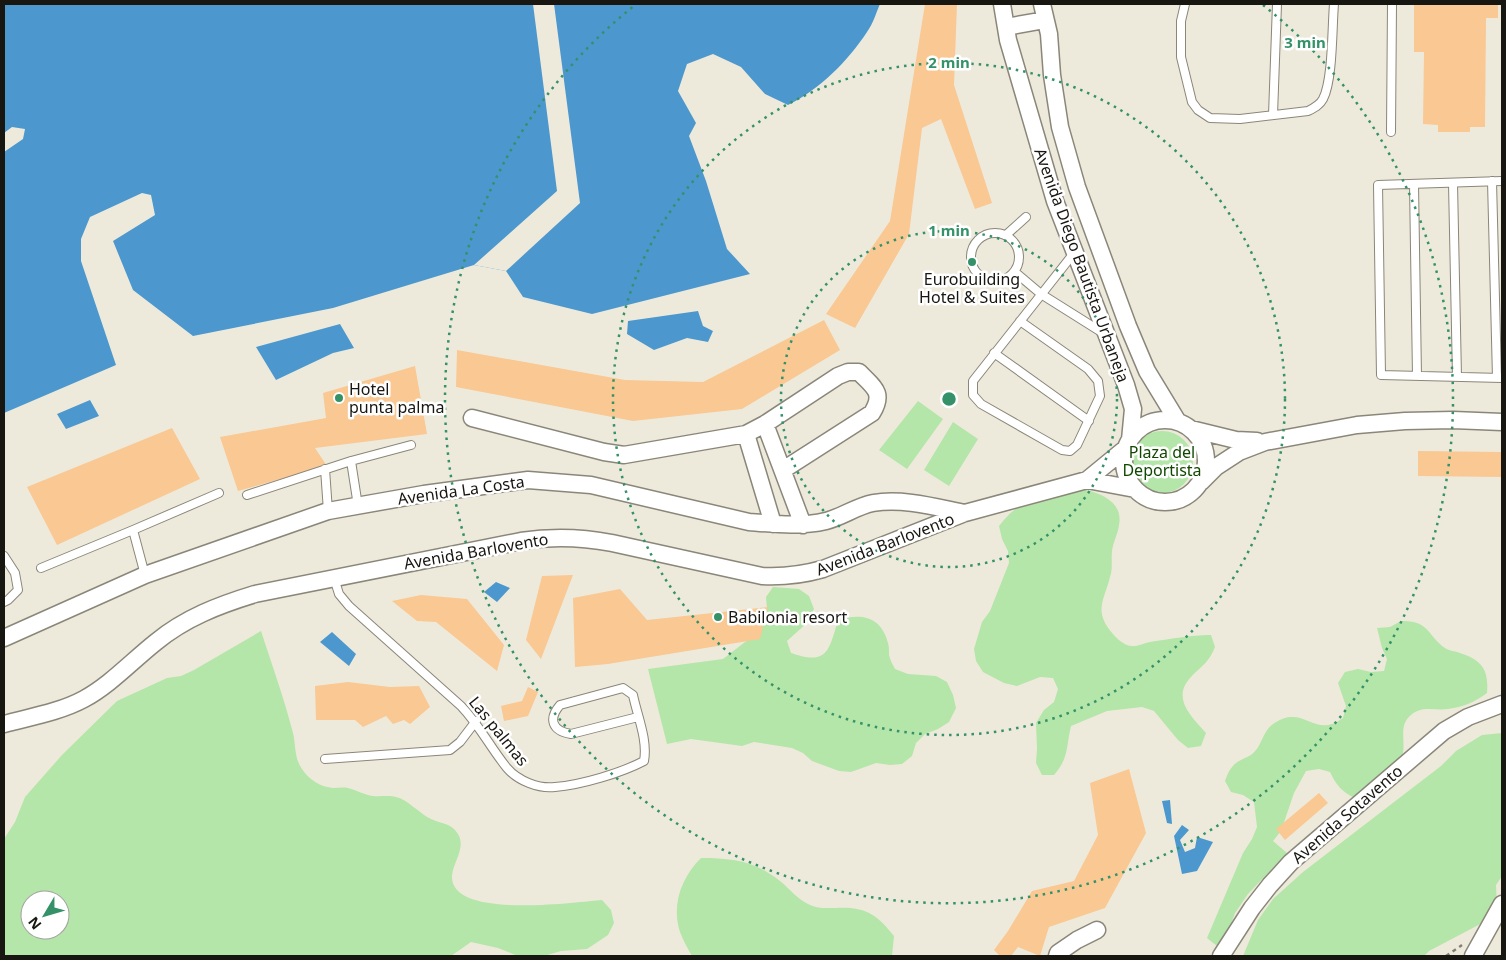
<svg xmlns="http://www.w3.org/2000/svg" width="1506" height="960" font-family="'Noto Sans',sans-serif">
<style>
.green{fill:#b4e5a9;fill-rule:evenodd}
.water{fill:#4c98ce}
.pier{fill:#eeeadb}
.building{fill:#f9c893}
.lines{fill:none;stroke-linecap:round;stroke-linejoin:round}
.lane-casing{stroke:#8a8679;stroke-width:10}
.street-casing{stroke:#8a8679;stroke-width:19}
.path{stroke:#827f75;stroke-width:2.5;stroke-dasharray:4 4;stroke-linecap:butt}
.lane{stroke:#fff;stroke-width:8}
.street{stroke:#fff;stroke-width:16}
.ring{fill:none;stroke:#349168;stroke-width:2.5;stroke-dasharray:2.5 5}
.poi-dot{fill:#349168;stroke:#fff;stroke-width:2}
.labels{text-anchor:middle;dominant-baseline:central;stroke-width:5;stroke-linejoin:round;paint-order:stroke}
.street-label{font-size:16px;fill:#181611;stroke:#fff}
.poi-label{font-size:16px;fill:#181611;stroke:#fff;text-anchor:start}
.park-label{font-size:16px;fill:#114801;stroke:#fff}
.centre{fill:#349168;stroke:#fff;stroke-width:2.5}
.ring-label{font-size:15px;text-anchor:middle;font-weight:bold;fill:#349168;stroke:#fff;stroke-width:5;stroke-linejoin:round;paint-order:stroke}
</style>
<rect width="100%" height="100%" fill="#eeeadb"/>
<path class="green" d="M918,401L943,419L907,469L879,450Z
M953,422L978,439L949,486L924,470Z
M1131 462a31 31 0 1 1 62 0a31 31 0 1 1-62 0Z
M1087,490C1105,495 1123,504 1119,525C1118,534 1113,542 1112,551C1111,560 1113,568 1110,577C1104,601 1093,611 1113,634C1117,639 1124,645 1131,646C1137,647 1144,643 1150,642C1170,639 1190,635 1211,635L1215,647C1208,664 1202,665 1191,677C1171,698 1191,716 1206,733L1201,746L1188,748L1178,740L1154,711L1142,707L1107,711L1071,726C1066,747 1069,758 1054,775H1042L1036,763L1037,749L1036,723L1044,710L1054,702L1058,689L1053,678L1040,677L1017,686L1004,683L983,672L976,661L974,649L982,622L990,611L1009,563L1008,551L1002,539L999,526C1005,519 1011,511 1019,507C1038,498 1066,491 1087,490Z
M773,587L799,589L809,596L814,609L807,623L787,641L791,653C828,666 829,650 838,620C861,613 881,616 888,643C889,646 889,650 889,655C890,660 893,665 895,669L908,674L936,676L947,682L953,695L956,708L949,722L938,729L925,734L916,743L912,756L902,764L890,765L876,763L851,772L839,771L812,761L803,753L792,748L754,742L742,746L691,739L667,744L648,669L723,659L758,632L767,609L766,597Z
M1401,621C1429,620 1427,635 1445,648C1449,651 1455,651 1460,653C1482,660 1489,670 1487,693C1475,702 1463,707 1448,709C1435,711 1422,705 1411,715C1396,727 1409,745 1400,762C1395,771 1365,790 1355,798C1342,792 1336,785 1330,772L1319,769L1306,771L1294,793L1281,831L1273,841L1287,853L1248,894L1235,913L1228,932L1217,946L1207,938L1243,853L1252,839L1257,827L1254,802L1243,795L1231,792L1225,781C1228,772 1232,764 1241,760C1244,758 1248,757 1251,755C1262,747 1262,732 1273,724C1300,705 1311,731 1332,724C1336,723 1339,720 1343,718L1346,706L1338,683L1345,672L1358,669L1371,672L1384,671L1387,659L1382,648L1377,628L1390,627Z
M261,631C272,665 284,698 293,733C296,745 294,758 302,769C309,780 321,787 333,788C338,788 343,787 348,788C357,790 364,795 373,796C380,797 389,795 396,797C407,799 420,814 431,819C439,823 449,823 455,830C469,845 453,861 452,876C450,920 576,902 602,900L611,910L614,923L608,935L587,949L561,951L544,956H518L498,948L471,942L451,956H4V839L15,822L25,797L62,755L117,701L167,678L181,676L194,670ZM30,900H60V930H30Z
M1502,733V876L1496,885L1497,907L1486,921L1429,951L1424,956H1243L1258,920L1273,899L1303,872L1441,766L1456,751L1482,735Z
M701,858C733,858 755,861 780,881C790,889 798,900 810,905C818,909 827,908 836,908C864,906 877,914 894,936L892,956H692C688,949 683,940 680,932C671,904 682,877 701,858Z"/>
<path class="water" d="M4,4H880C876,13 873,24 867,32C848,61 819,90 788,105L765,94L741,67L713,54L687,64L678,91L696,123L689,136L706,181L727,249L750,274L592,314L523,297L506,271L474,265L333,308L193,336L133,290L113,241L155,215L151,195L142,193L90,217L81,239V261L116,365L4,413Z
M698,311L703,326L713,331L708,342L687,338L654,350L627,334L628,321Z
M340,324L354,348L333,353L276,380L256,347Z
M90,400L99,416L66,429L57,414Z
M496,582L510,588L497,602L484,592Z
M332,632L356,654L349,666L320,642Z
M1170,800L1172,824L1167,823L1162,801Z
M1182,825L1189,830L1180,840L1185,852L1195,848L1197,837L1213,842L1197,871L1182,874L1174,836Z"/>
<path class="pier" d="M533,4H554L580,203L506,271L474,265L557,191Z
M12,127L25,129L23,139L4,152V133Z"/>
<path class="building" d="M925,4H957L954,85L992,203L975,209L941,119L922,128L909,234L855,328L826,314L890,221Z
M1414,4H1498V18H1486L1485,127H1470V132H1438V125L1423,124L1424,52H1414Z
M824,320L840,350L742,409L633,421L456,387L457,350L625,380L703,382Z
M415,366L427,434L315,448L327,466L238,491L220,437L326,418L323,393Z
M172,428L200,479L57,545L27,487Z
M1418,451L1502,452V477L1418,476Z
M573,575L541,659L526,640L542,576Z
M620,589L647,620L768,607L760,639L608,664L575,667L573,598Z
M421,595L467,599L504,645L497,671L436,622L417,621L392,601Z
M348,682L390,687L419,686L430,707L410,724L404,720L393,724L386,716L363,727L355,720H316L315,686Z
M528,687L538,692L528,716L504,721L501,706L522,701Z
M1129,769L1146,833L1105,908L1049,927L1040,956L1018,947L1011,956H1000L994,950L1008,931L1032,891L1074,881L1098,835L1090,783Z
M1319,793L1328,803L1285,840L1276,829Z"/>
<g class="lines">
<defs>
<path id="lane" d="M1185,4L1181,21V57L1192,102L1198,110L1210,118L1240,119L1308,111C1314,108 1320,105 1323,99C1333,80 1332,27 1334,4
M1273,115L1277,4
M1391,132L1392,4
M1492,181L1497,378
M1502,181L1378,185L1381,375L1502,378
M1453,183L1457,377
M1414,184L1417,376
M971 257a24 24 0 1 1 48 0a24 24 0 1 1-48 0Z
M1006,235L1026,217
M1015,272L1041,294L1103,333
M1020,321L1088,369L1098,381L1100,396L1077,445L1070,451L1062,450L981,404L973,395V381L1074,253
M994,353L1089,421
M351,461L358,506
M325,469L328,511
M247,495L351,461L411,445
M133,530L145,575
M4,556L15,573L18,590L8,600L4,602
M41,568L133,530L219,493
M334,578L339,594L349,606L461,706C480,726 490,747 507,768C518,781 539,789 555,787C581,785 621,773 644,761C648,740 637,715 633,695L623,688L560,705C548,719 552,731 571,734L638,717
M325,759L450,750L460,742L476,721"/>
<path id="street" d="M1002,4L1008,40L1055,201L1126,385L1133,409L1130,440
M1042,4L1049,34L1052,75L1060,127L1077,187L1128,326L1147,371L1178,422
M1006,27L1045,20
M472,418L604,452L624,455L746,434L765,424L838,376L848,372H859C873,387 885,392 872,413L783,470
M1124 461a41 41 0 1 1 82 0a41 41 0 1 1-82 0Z
M765,424L803,525
M1191,429L1236,440L1257,441
M746,434L773,524
M1087,480L1135,489
M1201,482L1216,467L1239,452L1265,442L1357,425L1405,421L1453,420L1502,422
M4,638L145,575L328,511L424,494L528,480L591,485L749,522C774,524 801,527 826,521C842,517 857,506 873,503C903,498 935,507 965,513
M4,724C30,717 60,712 84,699C110,685 132,661 156,642C185,618 219,605 255,594L521,541C553,536 581,537 612,543L762,576C783,577 802,575 823,569L965,513L1087,480L1126,448
M1057,956L1058,953L1077,940L1097,930
M1221,956L1252,908L1270,885L1291,862L1444,731L1468,717L1502,704
M1473,956L1502,904"/>
</defs>
<use href="#lane" class="lane-casing"/>
<use href="#street" class="street-casing"/>
<path class="path" d="M1446,956L1462,945"/>
<use href="#lane" class="lane"/>
<use href="#street" class="street"/>
</g>
<g class="ring">
<circle cx="949" cy="399" r="168"/>
<circle cx="949" cy="399" r="336"/>
<path d="M1263 5A504 504 0 1 1 635 5"/>
</g>
<g class="poi-dot">
<circle cx="972" cy="262" r="5"/>
<circle cx="339" cy="398" r="5"/>
<circle cx="718" cy="617" r="5"/>
</g>
<g class="labels">
<g class="street-label">
<text transform="translate(1082 265) rotate(70)">Avenida Diego Bautista Urbaneja</text>
<text transform="translate(461 490) rotate(-8)">Avenida La Costa</text>
<text transform="translate(885 544) rotate(-21)">Avenida Barlovento</text>
<text transform="translate(476 551) rotate(-10)">Avenida Barlovento</text>
<text transform="translate(499 731) rotate(51)">Las palmas</text>
<text transform="translate(1347 814) rotate(-41)">Avenida Sotavento</text>
</g>
<g class="poi-label">
<text x="972" y="279" text-anchor="middle">Eurobuilding<tspan x="972" dy="18">Hotel &amp; Suites</tspan></text>
<text x="349" y="389">Hotel<tspan x="349" dy="18">punta palma</tspan></text>
<text x="728" y="617">Babilonia resort</text>
</g>
<g class="park-label">
<text x="1162" y="452">Plaza del<tspan x="1162" dy="18">Deportista</tspan></text>
</g>
</g>
<circle cx="949" cy="399" r="8" class="centre"/>
<g class="ring-label">
<text x="1305" y="48">3 min</text>
<text x="949" y="68">2 min</text>
<text x="949" y="236">1 min</text>
</g>
<rect width="1506" height="960" fill="none" stroke="#181611" stroke-width="10"/>
<g transform="translate(45 915) rotate(232)"><circle r="24" fill="#ffffff" stroke="#a3a2a0"/>
<path d="M0-4L9 19L0 12L-9 19Z" fill="#349168"/>
<text y="-8" font-size="14" font-weight="bold" text-anchor="middle" fill="#181611">N</text>
</g>
</svg>
